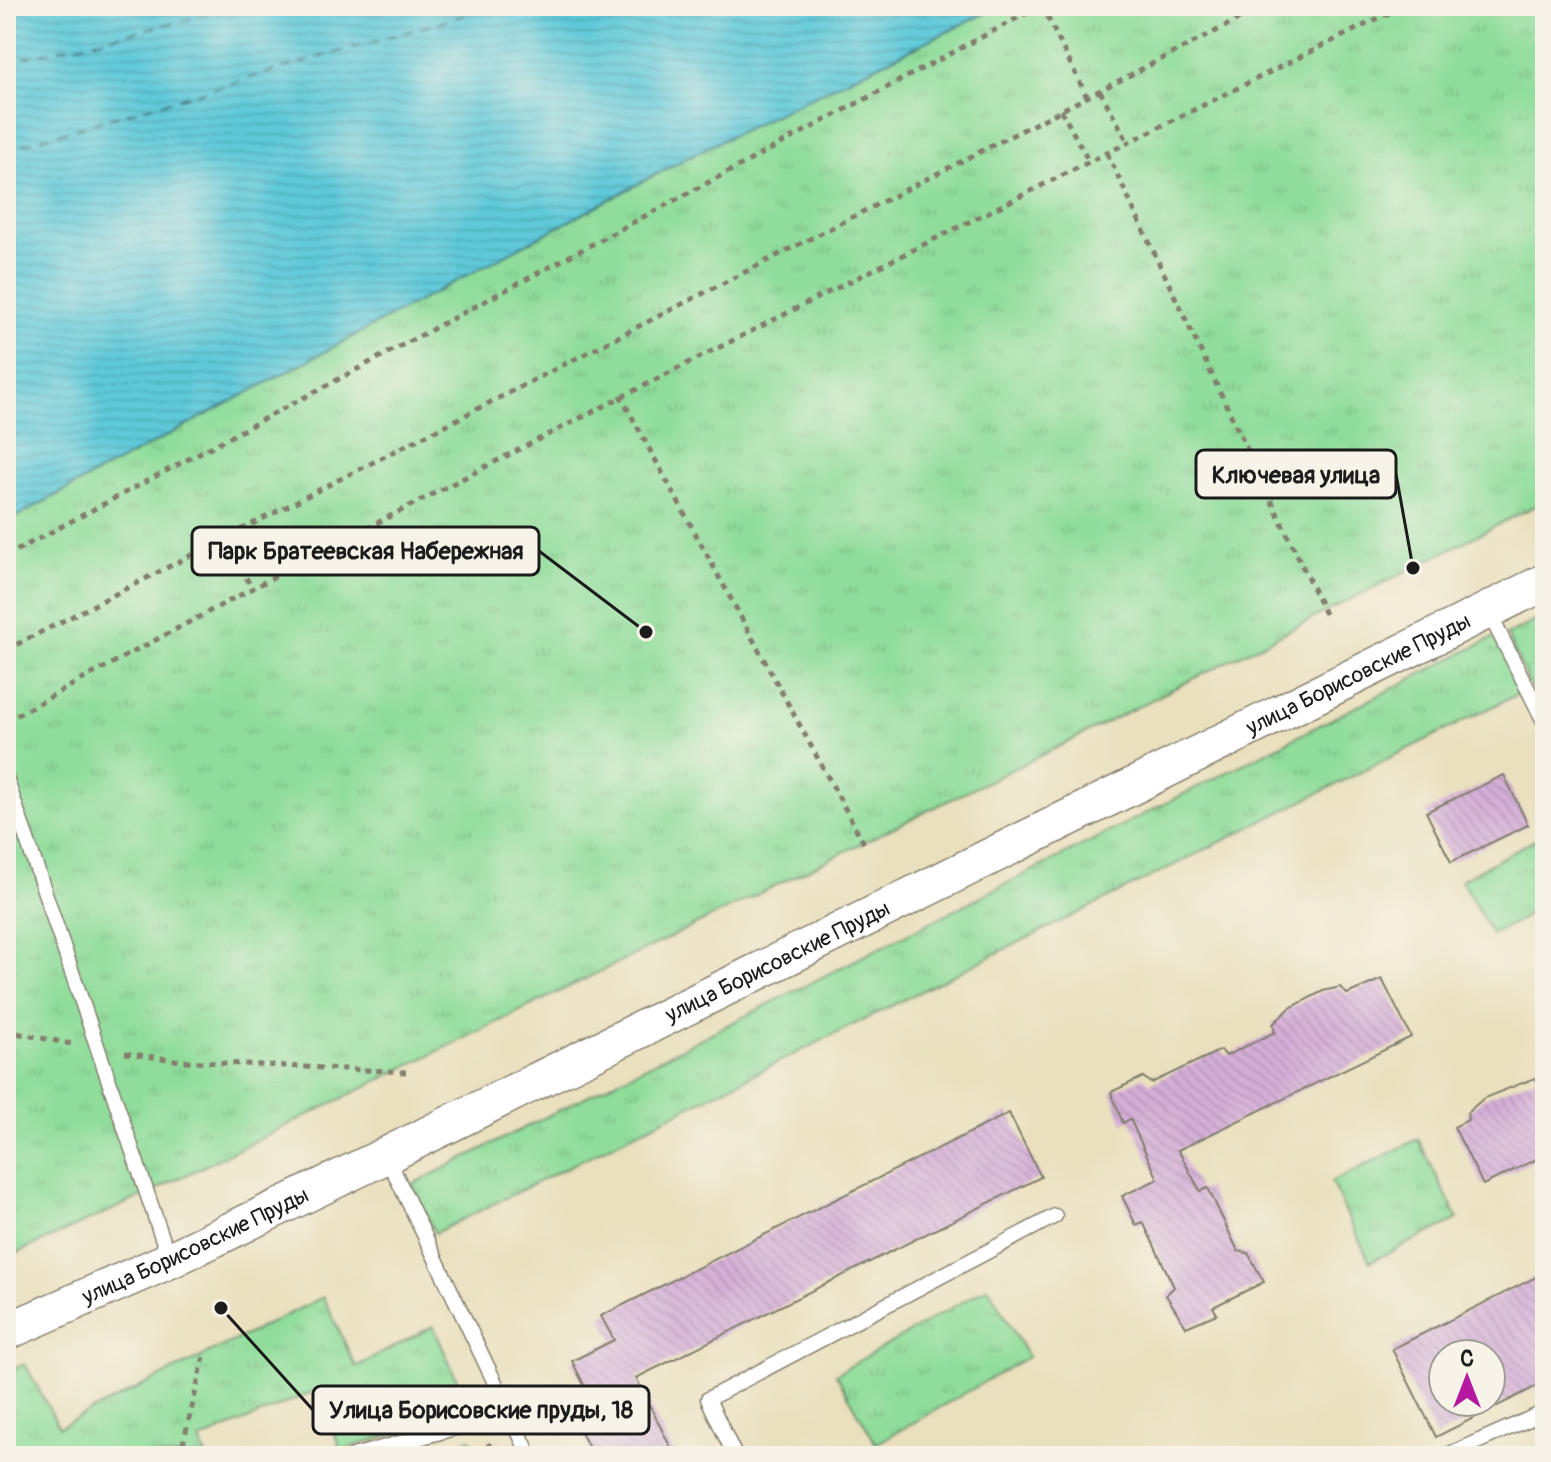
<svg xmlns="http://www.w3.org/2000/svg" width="1551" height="1462" font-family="Pangolin,sans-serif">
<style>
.grass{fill:url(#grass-tufts);stroke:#567c5c;stroke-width:2}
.water{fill:url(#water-rules);stroke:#3d727a;stroke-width:2}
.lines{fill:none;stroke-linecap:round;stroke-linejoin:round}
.ferry{stroke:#33595e;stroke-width:2;stroke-dasharray:10 8;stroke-linecap:butt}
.building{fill:url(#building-back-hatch);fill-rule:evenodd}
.service-casing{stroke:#837e6d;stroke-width:17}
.tertiary-casing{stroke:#837e6d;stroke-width:39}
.path{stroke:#837e6d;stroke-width:5;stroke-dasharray:6 6;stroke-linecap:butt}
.service{stroke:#fff;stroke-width:14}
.tertiary{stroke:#fff;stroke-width:36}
.labels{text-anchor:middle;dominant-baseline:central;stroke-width:8;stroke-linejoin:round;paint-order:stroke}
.street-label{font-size:22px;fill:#1c1c1c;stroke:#f7f3e8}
.leader{fill:none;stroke:#1c1c1c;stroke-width:3}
.callout-dot{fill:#1c1c1c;stroke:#f7f3e8;stroke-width:3}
.callout{fill:#f7f3e8;stroke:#1c1c1c;stroke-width:3}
.callout-label{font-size:24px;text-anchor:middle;font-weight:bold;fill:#1c1c1c}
</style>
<defs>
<pattern id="grass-tufts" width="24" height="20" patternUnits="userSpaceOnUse" patternTransform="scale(2)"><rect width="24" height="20" fill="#90dd9b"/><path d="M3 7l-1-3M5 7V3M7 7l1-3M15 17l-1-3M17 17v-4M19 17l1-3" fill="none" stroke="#7cbd85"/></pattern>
<pattern id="water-rules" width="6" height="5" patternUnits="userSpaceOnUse" patternTransform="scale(2)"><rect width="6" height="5" fill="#5ec9d9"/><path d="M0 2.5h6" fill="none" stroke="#51acba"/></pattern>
<pattern id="building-back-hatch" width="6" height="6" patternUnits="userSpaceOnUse" patternTransform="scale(2)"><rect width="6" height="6" fill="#d4aed7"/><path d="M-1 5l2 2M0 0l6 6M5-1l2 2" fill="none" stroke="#b595b8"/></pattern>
</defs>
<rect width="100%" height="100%" fill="#f7f3e8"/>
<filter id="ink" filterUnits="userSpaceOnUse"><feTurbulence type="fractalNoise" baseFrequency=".0125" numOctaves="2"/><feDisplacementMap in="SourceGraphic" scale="16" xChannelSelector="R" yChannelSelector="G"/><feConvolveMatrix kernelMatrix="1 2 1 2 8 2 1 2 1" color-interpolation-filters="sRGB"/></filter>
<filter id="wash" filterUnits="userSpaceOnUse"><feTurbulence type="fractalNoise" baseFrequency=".006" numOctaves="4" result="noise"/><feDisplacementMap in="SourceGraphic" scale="32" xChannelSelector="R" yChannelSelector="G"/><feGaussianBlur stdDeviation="1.8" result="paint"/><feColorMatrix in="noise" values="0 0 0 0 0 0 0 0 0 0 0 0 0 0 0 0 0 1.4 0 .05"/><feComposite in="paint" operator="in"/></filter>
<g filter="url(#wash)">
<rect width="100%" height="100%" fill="#eae0be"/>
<path class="grass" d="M1000,6H1545V501L1070,741L147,1194L6,1258V522L696,153Z
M1545,616V681L1531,688L1507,635Z
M1498,635L1524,691L435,1233L411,1185Z
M1545,834V906L1492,935L1461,880Z
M1418,1139L1458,1219L1370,1262L1331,1182Z
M988,1287L1028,1357L876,1444L836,1374Z
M323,1297L356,1367L433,1326L471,1411L341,1450L317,1390L200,1440L206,1456H6V1372L25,1364L59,1427Z
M470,1439L488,1456H423L426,1454Z"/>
<path class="water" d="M6,6H1000L696,153L6,522Z"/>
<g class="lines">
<path class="ferry" d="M6,62L245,6
M6,149L496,6"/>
</g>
<g id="blocks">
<path class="building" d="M1504,775L1528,825L1451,862L1426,812Z
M1382,979L1411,1037L1178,1150L1200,1191L1208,1188L1238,1251L1248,1253L1264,1282L1213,1307L1217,1314L1186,1327L1166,1295L1174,1287L1143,1222L1136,1225L1122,1196L1158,1179L1130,1119L1123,1123L1111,1092L1143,1077L1151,1083L1221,1050L1226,1056L1275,1032L1273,1024L1290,1008L1323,991L1340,987L1347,994Z
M1535,1078L1541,1086L1545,1084V1155L1483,1185L1454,1127L1468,1120L1467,1113L1484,1098Z
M1009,1113L1041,1177L636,1378L675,1456H593L570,1410L591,1399L572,1361L614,1340L601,1316Z
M1536,1277L1545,1295V1382L1436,1437L1392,1349ZM1443,1354H1491V1402H1443Z"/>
</g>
</g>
<g filter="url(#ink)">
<use href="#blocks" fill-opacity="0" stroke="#837e6d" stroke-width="2"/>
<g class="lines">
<defs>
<path id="service" d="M1488,611L1545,723
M6,778L169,1258
M387,1157L530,1456
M353,1456L509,1413
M735,1456L708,1399L1055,1216
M1445,1456L1545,1412"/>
<g id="tertiary">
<path id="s1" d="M6,1332L170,1260L387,1155L1545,582"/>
</g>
</defs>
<use href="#service" class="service-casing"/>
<use href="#tertiary" class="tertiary-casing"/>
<path class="path" d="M1042,6L1087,97
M1100,91L1128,142
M1061,110L1089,162
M1107,153L1325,614
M620,395L866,847
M224,535L251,587
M6,556L1040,6
M6,650L1265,6
M6,721C465,470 934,239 1403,6
M6,1031L72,1044
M125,1053L182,1061L406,1072
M488,1443L494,1456
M180,1456L204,1357"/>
<use href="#service" class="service"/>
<use href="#tertiary" class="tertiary"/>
</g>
</g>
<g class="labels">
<g class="street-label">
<text stroke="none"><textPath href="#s1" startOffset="1504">улица Борисовские Пруды</textPath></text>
<text stroke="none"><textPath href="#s1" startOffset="856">улица Борисовские Пруды</textPath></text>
<text stroke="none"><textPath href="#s1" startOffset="208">улица Борисовские Пруды</textPath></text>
</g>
</g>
<path class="leader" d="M1413 568L1396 474M646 632L539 551M221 1308L313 1410"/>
<g class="callout-dot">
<circle cx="1413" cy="568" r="8"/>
<circle cx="646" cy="632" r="8"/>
<circle cx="221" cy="1308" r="8"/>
</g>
<g class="callout">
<rect x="1196" y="450" width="200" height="48" rx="8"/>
<rect x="192" y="527" width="347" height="48" rx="8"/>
<rect x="313" y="1386" width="336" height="48" rx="8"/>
</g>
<g class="callout-label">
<text x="1296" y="483">Ключевая улица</text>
<text x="366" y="559">Парк Братеевская Набережная</text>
<text x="481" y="1418">Улица Борисовские пруды, 18</text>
</g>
<rect width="1551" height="1462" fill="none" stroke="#f7f3e8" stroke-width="32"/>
<g transform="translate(1467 1378)"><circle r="38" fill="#f7f3e8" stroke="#9f9d96" stroke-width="2"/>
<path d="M0-6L14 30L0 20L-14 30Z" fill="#b5179e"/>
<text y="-12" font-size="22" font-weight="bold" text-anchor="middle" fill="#1c1c1c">С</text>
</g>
</svg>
